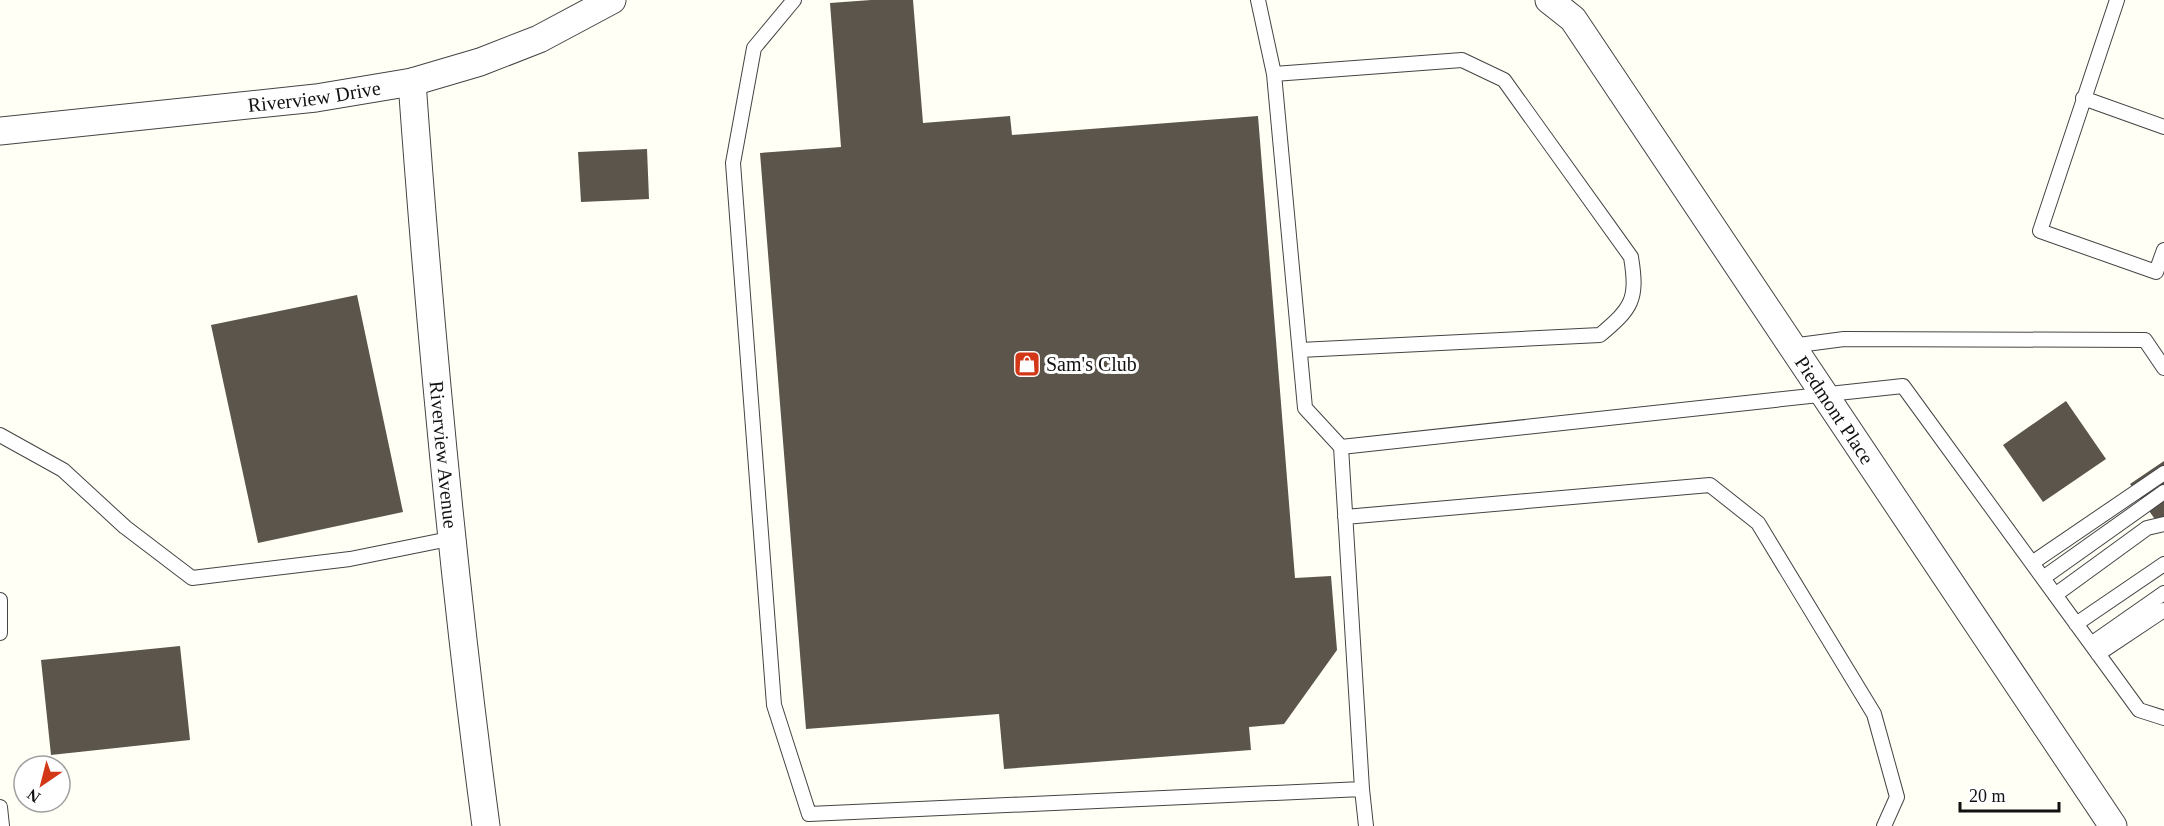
<svg xmlns="http://www.w3.org/2000/svg" width="2164" height="826" font-family="'Times New Roman',serif">
<style>
.building{fill:#5b554c}
.lines{fill:none;stroke-linecap:round;stroke-linejoin:round}
.lane-casing{stroke:#444;stroke-width:16}
.street-casing{stroke:#444;stroke-width:29}
.lane{stroke:#fff;stroke-width:14}
.street{stroke:#fff;stroke-width:27}
.labels{text-anchor:middle;dominant-baseline:central;stroke-width:6;stroke-linejoin:round;paint-order:stroke}
.street-label{font-size:20px;fill:#111;stroke:#fff}
.poi-label{font-size:20px;fill:#111;stroke:#fff;text-anchor:start}
</style>
<rect width="100%" height="100%" fill="#fffff5"/>
<path class="building" d="M871,0H913L923,123L1010,116L1012,135L1258,116L1295,578L1331,576L1337,650L1284,724L1249,727L1251,750L1004,769L999,714L806,729L760,153L841,147L830,3Z
M647,149L649,199L581,202L578,152Z
M357,295L403,512L258,543L211,325Z
M2066,401L2106,459L2043,502L2003,445Z
M2164,461V532L2130,484Z
M180,646L190,740L51,755L41,660Z"/>
<g class="lines">
<defs>
<path id="lane" d="M794,0L754,48L733,163L774,705L809,814L1362,789L1341,447L1305,408L1274,74L1258,0
M2117,0L2040,231L2156,272L2164,250
M1274,74L1462,60L1504,80L1631,257C1638,300 1632,308 1600,335L1300,350
M2083,98L2164,127
M1791,346L1844,339L2145,340L2164,368
M0,435L63,470L125,527L192,578L350,559L454,538
M1341,447L1903,386L2139,710L2164,718
M1345,517L1710,485L1758,523L1874,714L1897,797L1884,826
M2032,563L2164,473
M2043,578L2164,492
M2055,595L2147,528L2164,524
M0,600V633
M2076,624L2164,564
M2091,644L2164,593
M2098,654L2164,610
M1362,789L1366,826
M0,807L2,826"/>
<g id="street">
<path id="s1" d="M1549,0L1573,19L2113,826"/>
<path id="s2" d="M412,82C430,330 453,579 486,826"/>
<path id="s3" d="M0,131L316,98L412,82L480,62L539,39L612,0"/>
</g>
</defs>
<use href="#lane" class="lane-casing"/>
<use href="#street" class="street-casing"/>
<use href="#lane" class="lane"/>
<use href="#street" class="street"/>
</g>
<defs>
<symbol id="shop-square" viewBox="-11 -11 22 22"><rect x="-9" y="-9" width="18" height="18" rx="4" fill="#d23818" stroke="#fff"/><path d="M-5-2.5h2.3a2.7 3.5 0 0 1 5.4 0H5L5.5 6h-11ZM-1.5-2.5h3a1.5 2.3 0 0 0-3 0Z" fill="#fff"/></symbol>
</defs>
<g fill-rule="evenodd">
<use href="#shop-square" x="1012" y="349" width="30" height="30"/>
</g>
<g class="labels">
<g class="street-label">
<text stroke="none"><textPath href="#s3" startOffset="316">Riverview Drive</textPath></text>
<text stroke="none"><textPath href="#s1" startOffset="501">Piedmont Place</textPath></text>
<text stroke="none"><textPath href="#s2" startOffset="374">Riverview Avenue</textPath></text>
</g>
<g class="poi-label">
<text x="1046" y="364">Sam's Club</text>
</g>
</g>
<g transform="translate(42 784) rotate(215)"><circle r="28" fill="#ffffff" stroke="#a0a0a0" stroke-width="1.5"/>
<path d="M0-4.5L10 22L0 15L-10 22Z" fill="#d23818"/>
<text y="-9" font-size="16" font-weight="bold" text-anchor="middle" fill="#111111">N</text>
</g>
<path d="M1960 802v9h99v-9" fill="none" stroke="#111111" stroke-width="3"/>
<text x="1969" y="802" font-size="18" fill="#111111" stroke="#ffffff" stroke-width="4.5" paint-order="stroke">20 m</text>
</svg>
